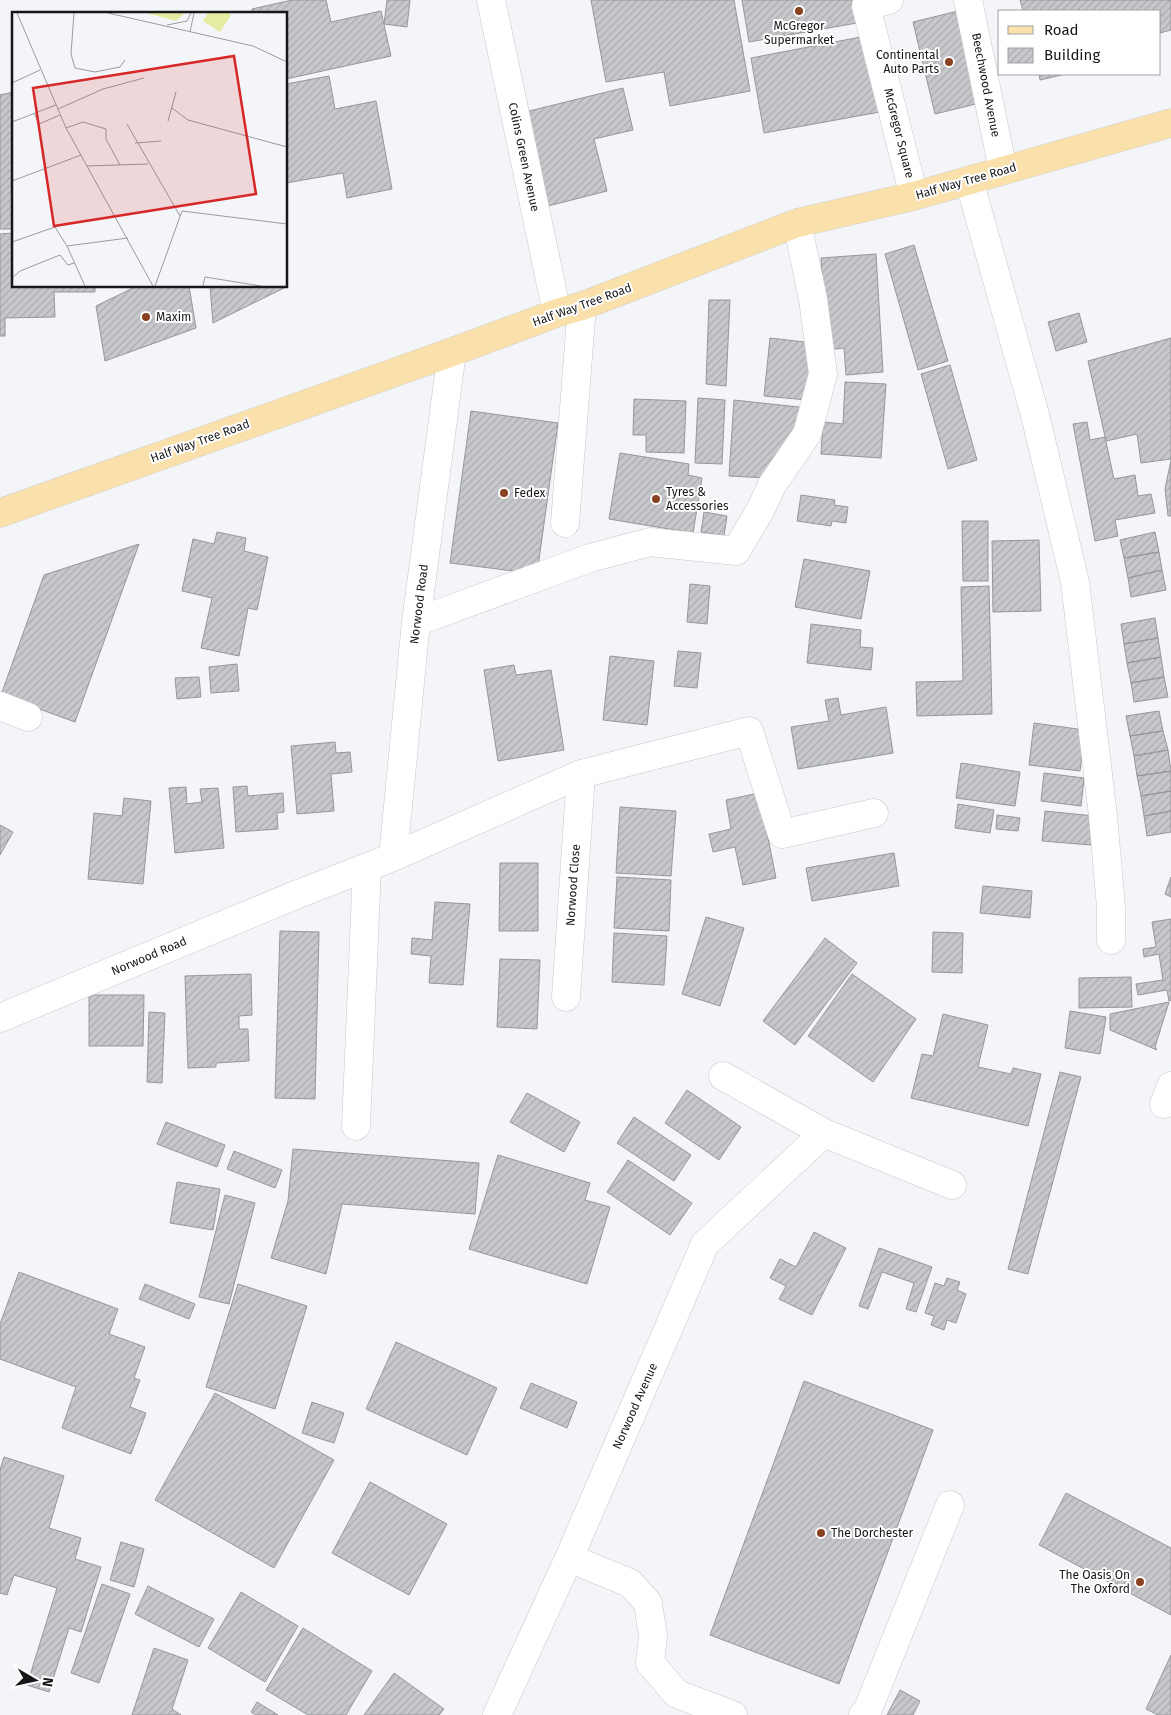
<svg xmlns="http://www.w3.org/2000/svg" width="1171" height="1715" font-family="'Fira Sans',sans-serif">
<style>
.building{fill:url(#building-hatch);stroke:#95979a}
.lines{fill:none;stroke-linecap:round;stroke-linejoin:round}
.minor-casing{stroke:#c7c9cc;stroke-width:29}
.major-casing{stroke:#d0d1d1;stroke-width:29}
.minor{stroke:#fff;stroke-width:28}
.major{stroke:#fae0aa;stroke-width:28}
.poi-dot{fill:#894122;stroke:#fff;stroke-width:2}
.labels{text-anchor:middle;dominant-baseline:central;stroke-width:4;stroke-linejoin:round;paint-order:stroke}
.poi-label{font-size:12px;fill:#161718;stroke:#fff;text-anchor:start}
.street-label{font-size:12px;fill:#161718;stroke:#fff}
.inset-road{fill:none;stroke:#9b9c9e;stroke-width:1}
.view{fill:#d62828;fill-opacity:0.15;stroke:#d62828;stroke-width:2.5}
.inset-edge{fill:none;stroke:#161718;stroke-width:2.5}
</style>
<defs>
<pattern id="building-hatch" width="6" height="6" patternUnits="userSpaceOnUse" patternTransform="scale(1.25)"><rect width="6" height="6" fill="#c6c8cb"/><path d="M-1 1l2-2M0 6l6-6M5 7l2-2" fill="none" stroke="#a9abae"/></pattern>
</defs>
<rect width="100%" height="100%" fill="#f3f5f8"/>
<path class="building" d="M292,0H326L331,22L381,11L391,56L286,79V14H253L252,9Z
M387,0H410L407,27L384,24Z
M591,0H734L750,91L670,106L664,72L606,82Z
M742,0H852L857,23L749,42Z
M1020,0H1171V30L1160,33V11H1023Z
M962,10L984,102L935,114L913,22Z
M866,36L880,112L764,133L751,58Z
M1039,74H1066L1040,80Z
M329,76L335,109L376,101L392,189L347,198L343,173L286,183V84Z
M623,88L633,130L594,139L607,191L544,207L521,113Z
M14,92V229H0V95Z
M14,233V286H95V292H54L55,317L5,318V336H0V234Z
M914,245L948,361L918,370L885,254Z
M876,254L883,372L846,375L844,348L827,350L821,258Z
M137,286H189L196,328L105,361L96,306Z
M210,286H283L284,288L213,323Z
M709,300H730L726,386L706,384Z
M1079,313L1087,342L1056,351L1048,322Z
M770,338L813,343L807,400L764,396Z
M1171,338V459L1141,463L1137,434L1106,441L1088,361Z
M950,365L977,460L948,469L921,374Z
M845,382L886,384L881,458L821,454L823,422L843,424Z
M698,398L725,400L722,464L695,463Z
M634,399L686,401L684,453L646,452V435H633Z
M734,400L808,408L767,478L729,476Z
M471,411L558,423L537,574L450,563Z
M1087,422L1090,440L1105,437L1114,479L1135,475L1138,496L1151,494L1155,513L1115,520L1118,536L1095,541L1073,424Z
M620,453L689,464L688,475L702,478L693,533L609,519Z
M1171,460V516H1168L1165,489Z
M801,495L835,500L834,505L848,507L846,523L832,521L831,526L797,521Z
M704,512L727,516L724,536L701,532Z
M962,521H988V581H963Z
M217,532L246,538L244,551L268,557L257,610L248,608L239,656L201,648L212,598L182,591L193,539L214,544Z
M1155,532L1159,552L1124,558L1120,540Z
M1039,540L1041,611L993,612L992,541Z
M139,544L75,722L1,695L44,575Z
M1159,552L1162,570L1128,578L1124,558Z
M804,559L870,571L861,619L795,607Z
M1162,570L1166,590L1131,597L1128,578Z
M690,584L710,586L707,624L687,622Z
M989,586L992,714L917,716L916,682L963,681L961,587Z
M1155,618L1158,638L1124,644L1121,624Z
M811,624L861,630L860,647L873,648L871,670L807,663Z
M1158,638L1161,657L1127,663L1124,644Z
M678,651L701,653L697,688L674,686Z
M610,656L654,661L647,725L603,720Z
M1161,657L1164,677L1131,683L1127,663Z
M237,664L239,691L211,693L209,667Z
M514,665L516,675L551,670L564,750L498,761L484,670Z
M199,677L201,697L177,699L175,678Z
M1164,677L1168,697L1134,702L1131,683Z
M838,698L841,715L886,707L893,753L798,769L791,727L829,721L825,700Z
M1159,711L1163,731L1130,736L1126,716Z
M1034,723L1085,730L1080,771L1029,765Z
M1163,731L1168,750L1134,756L1130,736Z
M335,742L336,753L350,752L352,772L331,774L334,811L297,814L291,746Z
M1168,750L1171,771L1137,776L1134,756Z
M961,763L1020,772L1015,806L956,798Z
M1171,771V791L1141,796L1137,776Z
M1044,773L1084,778L1081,806L1041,801Z
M247,786L248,796L283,793L284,812L277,813L278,829L236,832L233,787Z
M186,787L187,804L202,802L200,789L218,788L224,848L175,853L169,788Z
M1171,791V811L1144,816L1141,796Z
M759,793L776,878L743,885L735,847L713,852L709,834L731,829L726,800Z
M124,798L151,801L143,884L88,879L94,813L122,816Z
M958,804L994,810L990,833L955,828Z
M620,807L676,811L671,876L616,873Z
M1045,811L1094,816L1091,845L1042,841Z
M1171,811V832L1147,836L1144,816Z
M997,815L1020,818L1018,831L996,829Z
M0,825L13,832L0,855Z
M894,853L899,886L812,901L806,868Z
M500,863H538V931H499Z
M617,877L671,880L669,931L614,928Z
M1171,877V897L1165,894Z
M983,886L1032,891L1030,918L980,913Z
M435,902L470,904L463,985L429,983L431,956L411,954L412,938L432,940Z
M706,917L744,928L720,1006L682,994Z
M1171,919V1000L1169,1001L1167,990L1138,995L1136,984L1163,980L1159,954L1144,957L1143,949L1156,947L1152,922Z
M280,931L319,932L315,1099L275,1098Z
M933,932L963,933L962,973L932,972Z
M614,933L667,936L664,985L612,982Z
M825,938L857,963L795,1045L763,1021Z
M500,959L540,960L537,1029L497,1027Z
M251,974L252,1015L239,1016V1029H248L249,1061L216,1063V1067L188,1068L185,976Z
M852,974L916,1019L873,1082L808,1036Z
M1131,977L1132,1007L1079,1008V978Z
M89,995H144L143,1046H89Z
M1169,1002L1155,1047L1157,1050L1110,1030V1014Z
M1070,1011L1106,1017L1100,1054L1065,1048Z
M149,1012L165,1013L162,1083L147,1082Z
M943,1014L988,1025L978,1067L1011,1074L1013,1068L1041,1074L1028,1126L911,1098L922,1054L933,1056Z
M1060,1072L1081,1077L1028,1274L1008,1269Z
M687,1090L741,1127L719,1160L665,1123Z
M527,1093L580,1122L564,1152L510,1122Z
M634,1117L691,1155L674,1181L617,1143Z
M166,1122L225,1145L217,1167L157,1144Z
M293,1149L479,1163L475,1214L342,1204L326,1274L271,1258L288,1201Z
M234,1151L282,1170L275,1188L227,1169Z
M498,1155L590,1183L585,1200L610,1207L587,1284L469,1249Z
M628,1160L692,1203L670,1235L607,1192Z
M177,1182L220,1189L213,1230L170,1223Z
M225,1195L255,1203L229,1304L199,1297Z
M814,1232L846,1248L812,1315L779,1299L786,1286L770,1278L780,1259L796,1267Z
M879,1248L932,1267L916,1312L906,1309L914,1283L882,1272L868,1309L859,1306Z
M19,1272L118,1309L109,1334L145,1347L134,1378L140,1380L130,1407L146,1413L131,1454L62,1428L76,1387L0,1359V1324Z
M947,1278L960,1282L957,1290L966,1294L956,1323L947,1320L944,1330L931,1325L934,1316L925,1313L935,1283L944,1286Z
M145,1284L195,1304L189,1319L139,1299Z
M238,1284L307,1306L275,1409L206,1387Z
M396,1342L497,1388L467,1455L366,1409Z
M804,1381L933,1430L839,1684L710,1635Z
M531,1383L577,1402L567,1428L520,1408Z
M215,1393L334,1460L274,1568L155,1500Z
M312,1402L344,1413L334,1443L302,1433Z
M4,1457L64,1476L49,1528L81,1538L75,1559L101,1567L81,1632L69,1628L49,1692L27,1685L57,1588L14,1575L7,1595L0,1593V1470Z
M370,1482L447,1524L409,1595L332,1553Z
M1066,1493L1171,1548V1615L1039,1545Z
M121,1542L144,1549L134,1587L110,1580Z
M102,1584L130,1594L99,1683L71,1673Z
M148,1586L214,1619L199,1647L135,1614Z
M241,1592L298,1626L265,1682L208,1648Z
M303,1628L372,1671L346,1715H308L266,1690Z
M154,1648L188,1660L172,1709L181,1715H132Z
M1171,1655V1715H1158L1146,1709Z
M394,1673L444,1709L439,1715H364Z
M900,1690L920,1701L913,1715H887Z
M257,1702L278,1715H256L251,1712Z"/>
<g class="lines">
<defs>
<path id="minor" d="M491,0L557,313
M889,0L866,6L914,196
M968,0L1003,170
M969,180L1035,415L1075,582L1103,816L1111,907V940
M565,523L582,306
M416,622L590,558L650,542L736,551L761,509L772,485L807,434L823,374L813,299L797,223
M0,706L28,717
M393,857L416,622L452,352
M566,997L581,774
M0,1018L298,894L393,857L581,774L749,731L782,834L874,813
M723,1076L824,1133L952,1185
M1164,1104L1171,1086
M356,1126L367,868
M569,1558L630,1583L648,1603L653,1637L650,1663L677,1694L733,1715
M497,1715L569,1558L705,1244L824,1133
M863,1715L868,1709L950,1505"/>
<path id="major" d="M0,513L452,352L557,313L582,306L797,223L914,196L1171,123"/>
</defs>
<use href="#minor" class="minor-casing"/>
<use href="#major" class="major-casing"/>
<use href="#minor" class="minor"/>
<use href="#major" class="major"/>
</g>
<g class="poi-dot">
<circle cx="799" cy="11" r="5"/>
<circle cx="949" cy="62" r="5"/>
<circle cx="146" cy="317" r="5"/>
<circle cx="504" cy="493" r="5"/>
<circle cx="656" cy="499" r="5"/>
<circle cx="821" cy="1533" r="5"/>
<circle cx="1140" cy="1582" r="5"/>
</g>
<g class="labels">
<g class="poi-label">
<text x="799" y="26" text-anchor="middle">McGregor<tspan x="799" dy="14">Supermarket</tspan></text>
<text x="939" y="55" text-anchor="end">Continental<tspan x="939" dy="14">Auto Parts</tspan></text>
<text x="156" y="317">Maxim</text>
<text x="666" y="492">Tyres &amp;<tspan x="666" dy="14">Accessories</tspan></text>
<text x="514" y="493">Fedex</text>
<text x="831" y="1533">The Dorchester</text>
<text x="1130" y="1575" text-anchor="end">The Oasis On<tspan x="1130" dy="14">The Oxford</tspan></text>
</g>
<g class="street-label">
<text transform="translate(986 85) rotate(79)">Beechwood Avenue</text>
<text transform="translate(899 133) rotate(76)">McGregor Square</text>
<text transform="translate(524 157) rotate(78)">Colins Green Avenue</text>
<text transform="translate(966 181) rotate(-16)">Half Way Tree Road</text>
<text transform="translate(582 305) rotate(-20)">Half Way Tree Road</text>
<text transform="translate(200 441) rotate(-20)">Half Way Tree Road</text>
<text transform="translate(419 604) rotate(-83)">Norwood Road</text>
<text transform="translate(573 885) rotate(-86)">Norwood Close</text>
<text transform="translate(149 956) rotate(-23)">Norwood Road</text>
<text transform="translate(635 1406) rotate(-66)">Norwood Avenue</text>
</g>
</g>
<g transform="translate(12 12)">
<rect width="275" height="275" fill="#f3f5f8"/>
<path d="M134,1H173L164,9Z" fill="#e5eba0"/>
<path d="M196,1H216L219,3L208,20L191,9Z" fill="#e5eba0"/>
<path class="inset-road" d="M5,1L54,116L141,274M62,1L59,42L63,56L83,60L108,55L113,48M96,1L241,34L275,50M155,13L175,9L179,1M178,20L182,1M0,71L28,58M160,96L176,108L275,135M46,97L91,77L132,66M22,101L27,112L48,103M156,109L164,80M0,110L44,93M115,112L168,204M54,116L71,110L94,117V127L108,153M123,131L149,129M75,154L136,152M0,169L69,143M0,230L43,215L55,234M0,266L8,259L48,243L56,253L62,251M73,274L55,234L116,226M143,274L170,199L275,212M191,274L193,265L249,274"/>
<path class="view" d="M222,44L244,182L42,214L21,76Z"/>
<rect width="275" height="275" class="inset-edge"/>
</g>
<rect x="998" y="10" width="162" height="65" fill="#ffffff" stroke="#a2a2a3"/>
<rect x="1008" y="26" width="25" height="8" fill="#fae0aa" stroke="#a2a2a3"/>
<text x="1044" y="35" font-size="15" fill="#161718">Road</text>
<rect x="1008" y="48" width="25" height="15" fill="url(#building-hatch)" stroke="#a2a2a3"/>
<text x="1044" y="60" font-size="15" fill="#161718">Building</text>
<g transform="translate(35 1680) rotate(99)" stroke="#ffffff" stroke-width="4" paint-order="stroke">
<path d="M0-4L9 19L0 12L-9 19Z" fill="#161718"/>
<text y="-8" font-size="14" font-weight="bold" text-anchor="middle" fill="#161718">N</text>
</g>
</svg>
